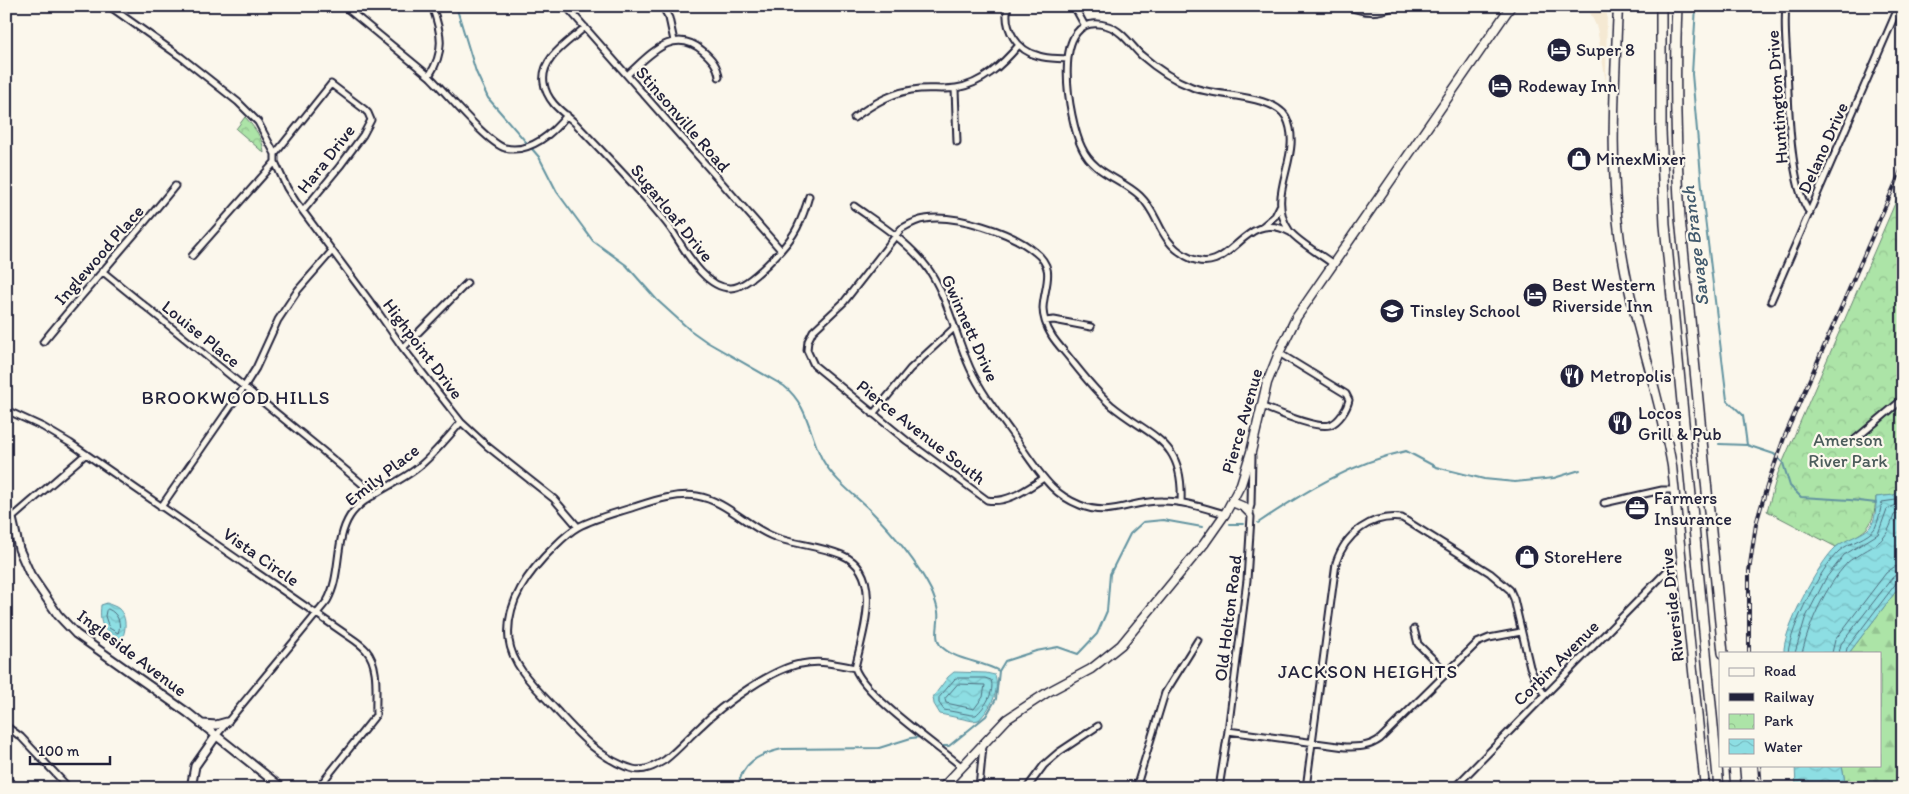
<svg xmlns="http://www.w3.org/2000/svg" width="1909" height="794" font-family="Itim,sans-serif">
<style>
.built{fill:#f5e9d3}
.forest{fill:url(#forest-firs);stroke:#678371}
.park{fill:url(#park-crowns);stroke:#678371}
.water{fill:url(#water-waves);stroke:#6293a0}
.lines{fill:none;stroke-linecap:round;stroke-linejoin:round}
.shore{stroke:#4d6d7e;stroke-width:1}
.stream{stroke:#6293a0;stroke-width:2}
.street-casing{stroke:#22223b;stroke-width:9}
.secondary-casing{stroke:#22223b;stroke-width:11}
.primary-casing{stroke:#22223b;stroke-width:11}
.highway-casing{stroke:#22223b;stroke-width:12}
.street{stroke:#fbf7ec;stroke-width:5}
.secondary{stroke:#fbf7ec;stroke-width:7}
.primary{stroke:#fbf7ec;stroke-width:8}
.highway{stroke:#fbf7ec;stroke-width:9}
.rail-casing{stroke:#22223b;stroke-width:4}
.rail{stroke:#fbf7ec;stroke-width:2;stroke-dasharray:5.5;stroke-linecap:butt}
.labels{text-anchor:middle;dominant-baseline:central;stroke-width:4.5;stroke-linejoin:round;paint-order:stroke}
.poi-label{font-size:18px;fill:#22223b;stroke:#fbf7ec;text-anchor:start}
.street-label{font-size:18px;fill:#22223b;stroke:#fbf7ec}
.park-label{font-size:18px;fill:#4b5c5b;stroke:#fbf7ec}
.water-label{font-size:19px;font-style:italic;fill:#425a6d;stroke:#fbf7ec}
.neighbourhood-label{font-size:19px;letter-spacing:1px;fill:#22223b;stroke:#fbf7ec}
</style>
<defs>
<pattern id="forest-firs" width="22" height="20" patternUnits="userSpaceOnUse" patternTransform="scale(1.25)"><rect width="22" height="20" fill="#ace4a7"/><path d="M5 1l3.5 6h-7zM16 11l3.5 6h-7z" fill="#94c391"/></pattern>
<pattern id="park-crowns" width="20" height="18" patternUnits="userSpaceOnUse" patternTransform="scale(1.25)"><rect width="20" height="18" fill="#ace4a7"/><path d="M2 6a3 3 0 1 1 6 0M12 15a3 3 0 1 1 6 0" fill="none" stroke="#94c391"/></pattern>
<pattern id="water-waves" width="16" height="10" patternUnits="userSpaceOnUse" patternTransform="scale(1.25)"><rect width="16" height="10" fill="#8ddee3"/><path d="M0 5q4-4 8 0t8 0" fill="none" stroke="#79bec4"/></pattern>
</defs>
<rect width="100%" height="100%" fill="#fbf7ec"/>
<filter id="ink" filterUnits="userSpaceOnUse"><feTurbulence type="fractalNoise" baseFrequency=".02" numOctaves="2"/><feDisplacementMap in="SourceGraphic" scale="10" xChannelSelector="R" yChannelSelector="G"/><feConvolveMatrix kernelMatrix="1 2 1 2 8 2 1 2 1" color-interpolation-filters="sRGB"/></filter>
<g filter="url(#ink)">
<path class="built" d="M1587,6H1607L1606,83L1597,28Z"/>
<path class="forest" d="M1903,582V788H1846L1842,765H1880V653H1849Z"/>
<path class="park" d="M245,117C255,128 263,138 264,153L236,129Z
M1903,185V488L1894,495L1876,497C1874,532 1864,531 1836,547L1767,511L1778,473Z"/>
<path class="water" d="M1903,488V582L1849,653H1784C1782,631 1819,562 1836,547C1845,539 1863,535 1870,527C1876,520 1876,506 1876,497L1894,495Z
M107,603C110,605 116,606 119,609C128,618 126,633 120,642C103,630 99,626 101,605Z
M954,672L986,673L995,675C1000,692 991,707 979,720L973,721L940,714L934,704L933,697L948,677Z
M1795,765H1842L1846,788H1796Z"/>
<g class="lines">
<path class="shore" d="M108,609C118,613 122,624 118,633L109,628L105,616L106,611Z
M1788,653C1791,626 1820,569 1839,551C1848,543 1869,538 1875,528C1879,520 1880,511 1882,502L1896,500L1903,495
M1795,653L1805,619L1826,578L1844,555L1878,534L1887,509L1903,502
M1802,653C1810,621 1825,588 1847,563C1851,559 1856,557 1860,554C1882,541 1886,540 1894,515L1903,511
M1832,653L1835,640L1886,573L1894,567L1903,566
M1839,653L1841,644L1892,578L1897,574L1903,573
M1846,653L1847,648L1897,582L1903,580
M956,678H985L991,680C995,692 985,707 976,715H972L944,710L939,703V698Z
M958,684L985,685L983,697L974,709L946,703L945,699Z"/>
<path class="stream" d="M456,6L476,72L488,98L539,157L557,192L593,241L626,265L657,300L690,330L707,342L784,386C808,405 809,433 822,459C834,480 852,493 869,509C893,533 915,559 931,590C934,597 937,604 938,612C940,623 932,639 943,648C958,661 982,661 999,671
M1696,6L1692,74L1704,210L1727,400L1743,415L1747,445
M1719,444L1747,445L1774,454L1783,463L1790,486L1801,497L1850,500L1876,503
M1258,523C1304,492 1351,463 1406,451L1436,467L1484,479L1515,482L1554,478L1580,470
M1230,524H1244
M939,746H949L986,716L996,699L999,671L1005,661L1036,651L1058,647L1078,654L1097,634L1107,611L1110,574L1130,534L1143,522L1163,520L1202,527
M738,788C741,762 760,754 782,749L879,748L911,738L921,737"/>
<defs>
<path id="street" d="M109,6L181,57L238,102L258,122L275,154
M344,6L429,76C445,51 442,34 432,6
M566,6L780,249
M662,6L669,18L674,41
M1008,6C1003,28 1017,51 1039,56C1048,59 1057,58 1067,59
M1074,6L1085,26
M1347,6C1365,13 1377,14 1395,6
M1786,6C1784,24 1786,42 1787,60C1788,95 1789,187 1810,213
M585,27C569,42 540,58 544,83C545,91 549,98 554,104C560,111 569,117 576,124C601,150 626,176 649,202C657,212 666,221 673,232C685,250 705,289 731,288C749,288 789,244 797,228C802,218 806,207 809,196
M627,75C649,56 673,25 703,51C712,59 718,66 719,77
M429,76C445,91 487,143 505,148C530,154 553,133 567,115
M955,89L957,142
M854,118C874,103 894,91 920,89C932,88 944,90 956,88C982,84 1002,65 1019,45
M275,162L287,188L296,202L380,315L403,348L461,422L487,446L554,499L578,527
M854,206C882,226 912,244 931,273C949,302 956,337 970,368C981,392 998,414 1013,435C1025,452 1037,472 1052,487C1060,495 1070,501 1080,505C1110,518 1133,500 1162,501C1184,501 1204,508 1225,514
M1263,226L1275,216L1280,206
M1290,232C1240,206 1233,282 1186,256C1158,240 1160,215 1140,196C1121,178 1094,174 1082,148C1069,122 1047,6 1108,26C1121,30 1131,45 1141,55C1156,68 1173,80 1192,87C1215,97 1273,94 1286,117C1305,155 1264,193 1289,230C1295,240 1323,256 1333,264
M192,256L275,162V154L331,84L364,109L368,113L371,120L363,135L340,166L303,211
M102,271L323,451L367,488L373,496
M1771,301L1899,6
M1045,321L1054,320L1091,327
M43,342C86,289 132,239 175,186
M403,348L467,283
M1261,406C1277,412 1315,429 1330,425C1339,422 1347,409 1349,400L1346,394L1279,353
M6,410L43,427L70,443L344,633C351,638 360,643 366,650C380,666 375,695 376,715L318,788
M873,414L910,369L954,328
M1852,442L1903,399
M1044,478C1028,488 1008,504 987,500L907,441L814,365L807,350L808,341L813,331L844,302L901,229C908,225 916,220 925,219C955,214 1012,232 1035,252C1057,269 1044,285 1043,308C1043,318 1047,328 1052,336C1057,344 1065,352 1071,360C1083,375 1096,392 1111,405C1151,438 1184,439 1181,502
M1604,503L1662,490H1674
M161,507L244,387L256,368L278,320L298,290L332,251
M12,518L86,454
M1414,629L1418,644L1446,672
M855,668C862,635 885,573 842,555C823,547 800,545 780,539C750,530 728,501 697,496C676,493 653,501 634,507C616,513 595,518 578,527C569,532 562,539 555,546C529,571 505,602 509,640C513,670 541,692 559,713C579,735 603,761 633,769C644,772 655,766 665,760C678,750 689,737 701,726C722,705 773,668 801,664C820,660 837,664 855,668C865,696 936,745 961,766
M6,726L21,737L69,788
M1228,731L1345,747C1358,747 1369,747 1380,739L1477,643L1489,638L1521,632
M216,736L327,601C342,575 334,541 350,516C363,496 397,484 416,469C433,456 447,438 461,422
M6,777L16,788
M979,788L983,746
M1027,788L1044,765L1059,752L1098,726
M1107,788H1108
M1136,788L1165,693L1198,640
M1219,788L1228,731L1247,580L1251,517L1249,512L1251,505L1252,456
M1306,788L1336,563C1345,534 1371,514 1402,518L1490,573L1510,590L1514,599L1530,667L1536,681L1544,694
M1454,788L1668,570L1683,565"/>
<path id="secondary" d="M6,509L12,518L19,549L30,574L58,615L76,634L188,713L282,788
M203,724L216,725L227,722
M191,788L195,766L216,736"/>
<path id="primary" d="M1618,6C1615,84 1609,163 1620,241C1631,317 1659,390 1672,466L1705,788
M1232,502L1244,507L1249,512
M942,788L1007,719L1048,692L1091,669L1121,645L1204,544L1225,514L1241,484L1251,452L1267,383L1279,353L1296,318L1511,6"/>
<path id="highway" d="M1661,6V131L1665,225L1719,788
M1677,6C1674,77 1676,148 1680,218L1723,653
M1734,765L1736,788"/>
</defs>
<use href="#street" class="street-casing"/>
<use href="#secondary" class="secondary-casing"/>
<use href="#primary" class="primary-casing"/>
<use href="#highway" class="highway-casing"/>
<use href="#street" class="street"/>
<use href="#secondary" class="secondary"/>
<use href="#primary" class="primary"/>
<use href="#highway" class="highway"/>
<defs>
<path id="rail" d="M1749,653V571L1756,524L1767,486L1784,438L1903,166
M1759,765L1761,788"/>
</defs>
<use href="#rail" class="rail-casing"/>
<use href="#rail" class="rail"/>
</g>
</g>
<defs>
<symbol id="hotel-disc" viewBox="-11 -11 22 22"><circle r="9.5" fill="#22223b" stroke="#fbf7ec"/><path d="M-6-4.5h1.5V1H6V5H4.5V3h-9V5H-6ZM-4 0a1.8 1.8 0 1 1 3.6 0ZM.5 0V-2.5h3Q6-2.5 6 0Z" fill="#fff"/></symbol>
<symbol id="shop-disc" viewBox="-11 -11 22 22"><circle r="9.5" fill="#22223b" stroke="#fbf7ec"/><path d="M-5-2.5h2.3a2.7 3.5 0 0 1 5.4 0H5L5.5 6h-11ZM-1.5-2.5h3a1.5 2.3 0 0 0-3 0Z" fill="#fff"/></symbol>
<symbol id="school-disc" viewBox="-11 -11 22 22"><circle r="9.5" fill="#22223b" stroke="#fbf7ec"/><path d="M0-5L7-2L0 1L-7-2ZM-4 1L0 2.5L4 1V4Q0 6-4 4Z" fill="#fff"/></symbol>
<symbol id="restaurant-disc" viewBox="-11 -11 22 22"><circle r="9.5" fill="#22223b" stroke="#fbf7ec"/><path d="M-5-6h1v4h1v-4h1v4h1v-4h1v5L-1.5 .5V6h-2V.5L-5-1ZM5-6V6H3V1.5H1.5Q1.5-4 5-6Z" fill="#fff"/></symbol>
<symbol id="office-disc" viewBox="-11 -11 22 22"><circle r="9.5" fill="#22223b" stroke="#fbf7ec"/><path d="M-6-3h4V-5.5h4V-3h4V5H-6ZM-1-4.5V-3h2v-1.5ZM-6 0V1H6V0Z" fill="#fff"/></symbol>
</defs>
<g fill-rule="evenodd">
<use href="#hotel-disc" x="1545" y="36" width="28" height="28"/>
<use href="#hotel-disc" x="1486" y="72" width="28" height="28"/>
<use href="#shop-disc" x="1565" y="145" width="28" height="28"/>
<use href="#hotel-disc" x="1521" y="281" width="28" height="28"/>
<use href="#school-disc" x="1378" y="297" width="28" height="28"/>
<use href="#restaurant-disc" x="1558" y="362" width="28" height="28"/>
<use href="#restaurant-disc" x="1606" y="409" width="28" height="28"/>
<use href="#office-disc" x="1623" y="494" width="28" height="28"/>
<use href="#shop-disc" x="1513" y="543" width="28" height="28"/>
</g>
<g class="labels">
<g class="poi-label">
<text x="1576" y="50">Super 8</text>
<text x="1518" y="86">Rodeway Inn</text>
<text x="1596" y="159">MinexMixer</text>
<text x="1552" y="285">Best Western<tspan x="1552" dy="21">Riverside Inn</tspan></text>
<text x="1410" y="311">Tinsley School</text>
<text x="1590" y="376">Metropolis</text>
<text x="1638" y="413">Locos<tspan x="1638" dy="21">Grill &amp; Pub</tspan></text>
<text x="1654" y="498">Farmers<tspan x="1654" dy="21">Insurance</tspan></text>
<text x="1544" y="557">StoreHere</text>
</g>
<g class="street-label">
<text transform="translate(1777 97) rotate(-94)">Huntington Drive</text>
<text transform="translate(683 119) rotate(49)">Stinsonville Road</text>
<text transform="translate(1823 148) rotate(-66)">Delano Drive</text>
<text transform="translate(326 159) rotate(-52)">Hara Drive</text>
<text transform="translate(672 213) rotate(51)">Sugarloaf Drive</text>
<text transform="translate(99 255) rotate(-49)">Inglewood Place</text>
<text transform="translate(970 328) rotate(66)">Gwinnett Drive</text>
<text transform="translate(201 334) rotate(39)">Louise Place</text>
<text transform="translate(423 349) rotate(53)">Highpoint Drive</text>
<text transform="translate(1242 421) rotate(-74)">Pierce Avenue</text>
<text transform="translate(921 432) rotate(38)">Pierce Avenue South</text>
<text transform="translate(382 475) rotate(-38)">Emily Place</text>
<text transform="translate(261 557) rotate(35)">Vista Circle</text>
<text transform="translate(1672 605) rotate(-96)">Riverside Drive</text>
<text transform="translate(1228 618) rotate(-83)">Old Holton Road</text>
<text transform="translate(132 653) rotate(37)">Ingleside Avenue</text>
<text transform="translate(1556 663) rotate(-45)">Corbin Avenue</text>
</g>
<g class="park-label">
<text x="1848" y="440">Amerson<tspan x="1848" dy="21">River Park</tspan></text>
</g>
<g class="water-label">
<text transform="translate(1695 246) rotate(-97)">Savage Branch</text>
</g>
<g class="neighbourhood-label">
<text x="236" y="397">BROOKWOOD HILLS</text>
<text x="1368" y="671">JACKSON HEIGHTS</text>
</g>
</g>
<rect width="1909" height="794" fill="none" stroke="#fbf7ec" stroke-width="25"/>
<rect x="12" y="12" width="1884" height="769" fill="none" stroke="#22223b" stroke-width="2" filter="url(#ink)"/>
<rect x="1719" y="652" width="162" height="115" fill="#fbf7ec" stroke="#a4a2a5"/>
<rect x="1729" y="668" width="25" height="8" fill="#fbf7ec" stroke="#a4a2a5"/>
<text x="1764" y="676" font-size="15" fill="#22223b">Road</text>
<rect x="1729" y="693" width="25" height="8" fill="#22223b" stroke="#a4a2a5"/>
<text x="1764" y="702" font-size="15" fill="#22223b">Railway</text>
<rect x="1729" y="714" width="25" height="15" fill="url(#park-crowns)" stroke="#a4a2a5"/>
<text x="1764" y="726" font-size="15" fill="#22223b">Park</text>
<rect x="1729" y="739" width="25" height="15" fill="url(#water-waves)" stroke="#a4a2a5"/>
<text x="1764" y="752" font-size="15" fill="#22223b">Water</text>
<path d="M30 756v8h80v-8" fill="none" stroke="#22223b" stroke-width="2.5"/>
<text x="38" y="756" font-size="15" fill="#22223b" stroke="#fbf7ec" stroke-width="4" paint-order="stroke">100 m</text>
</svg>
